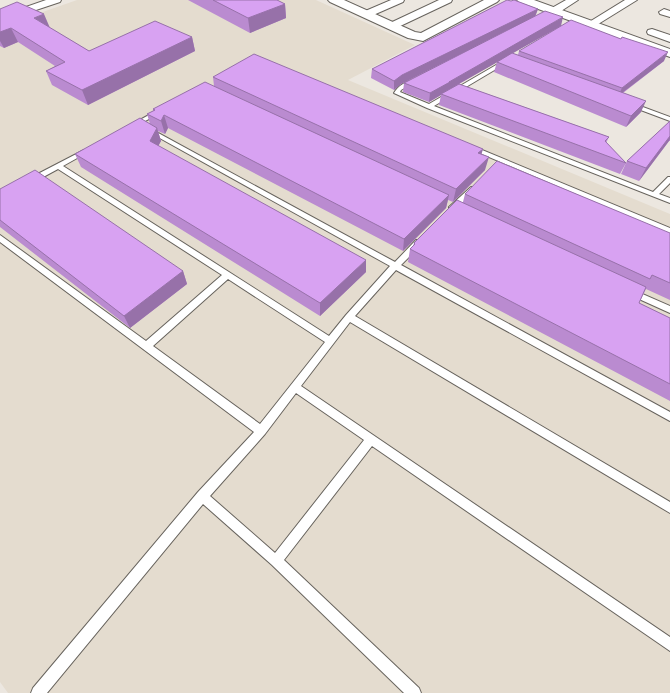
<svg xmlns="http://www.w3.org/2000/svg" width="670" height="693" font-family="'Work Sans',sans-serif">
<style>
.built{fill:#e4dccf}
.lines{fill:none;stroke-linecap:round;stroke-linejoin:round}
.lane-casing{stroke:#67635d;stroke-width:2}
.street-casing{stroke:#67635d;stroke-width:2}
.secondary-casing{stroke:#67635d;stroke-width:2}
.lane{fill:#fff;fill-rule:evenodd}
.street{fill:#fff;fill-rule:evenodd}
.secondary{fill:#fff;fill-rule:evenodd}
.wall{fill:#ba8bd0}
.shaded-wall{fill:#9771a9}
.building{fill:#d8a2f2;stroke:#9771a9}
</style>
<rect width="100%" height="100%" fill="#ece7e0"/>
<path class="built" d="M77,0H316L415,45L348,80L670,214V693H8L0,682V27Z"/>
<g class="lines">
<defs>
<path id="lane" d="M503,61L508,62L434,106L653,192L668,177H670V183L659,194L670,198V203L427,108L394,93C398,86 407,80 415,80V82L401,90L400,92L429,104Z
M632,103L670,117V121L630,106L629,105Z
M158,110L160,111V113L134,127L129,126Z
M149,128L395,262L416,240H422L423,242L422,244L401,265L670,412V421L396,270L355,316L670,502V513L350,322L301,386L670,637V651L372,446L284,560L419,688L421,693H404L272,565L203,504L47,693H31L33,688L198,492L254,432L0,242V235L146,341L222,275L58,169L34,182H30V178L84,150H88V152L63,166L329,336L346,315L390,266L147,131L146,130ZM228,279L325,342L260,424L153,346ZM296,393L364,440L275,553L210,496L265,434Z
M470,145L670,228V234L468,148L467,147Z
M471,187H473L477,189L455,211H449V207Z
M631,289L670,306V313L628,294L627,292L628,290Z"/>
<path id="street" d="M46,0H61L60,2L0,22V16Z
M391,0H404L403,2L371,16L367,17L362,14L363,12Z
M439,0H452L451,2L396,28L392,29L387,26L388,24Z
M566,0H578L558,13H550L549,11L550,9Z
M625,0H637L595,26H587L586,24Z
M664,9L670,11V17L660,14L659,12Z
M652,29L670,35V42L648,34L647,32L648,30Z"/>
<path id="secondary" d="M328,0H344L415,32L421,33L484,0H499L497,2L423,41L408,38L330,2Z
M517,0H534L670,49V57L519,2Z"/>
</defs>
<use href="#lane" class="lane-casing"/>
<use href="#street" class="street-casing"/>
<use href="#secondary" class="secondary-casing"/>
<use href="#lane" class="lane"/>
<use href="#street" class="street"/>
<use href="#secondary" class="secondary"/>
</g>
<path class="wall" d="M188,0H277L285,4L286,18L250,33Z
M0,9L50,28L89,51L192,37L195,51L88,105L52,85L46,71L55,66L18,42L4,48L0,46Z
M538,9L535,16L561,26L512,53L518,55L519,51L664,61L623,93L641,112L626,127L494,72L497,62L459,84L609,137L606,143L626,163L620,174L439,105L441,95L429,102L403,92L404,83L466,51L401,84L394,90L371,78L372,69Z
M213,77L483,149L481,154L485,170L453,202L448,200L446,208L403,251L168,128L165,134L158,131L161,141L158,146L366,272L320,316L81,167L75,154L150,124L147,114L153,111V109L214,86Z
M670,121V141H669L639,181L621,174L627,161Z
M0,189L183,271L187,284L130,328L0,227Z
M465,194L670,233V300L646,289L639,303L670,318V401L408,262L410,249L413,246L414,243L463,202Z"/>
<path class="shaded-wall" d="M285,4L286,18L250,33L248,18Z
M538,9L535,17L401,84L394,90V81L402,75Z
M44,14L50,28L34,18Z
M563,17L561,26L441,94V95L429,102L430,93L449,82Z
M11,28L18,42L4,48L0,41V32Z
M192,37L195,51L88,105L82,90Z
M668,52L664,61L618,96L622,88Z
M646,101L641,112L626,127L631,116Z
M164,115L168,128L165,134L161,121Z
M157,128L161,141L154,154L150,141Z
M670,136V139L669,141L639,181L646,168Z
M483,149L479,162L478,153Z
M489,157L485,170L453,202L456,189Z
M449,195L446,208L403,251L404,239Z
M366,260V272L320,316V303Z
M183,271L187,284L130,328L124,316Z"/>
<path class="building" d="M213,0H277L285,4L248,18Z
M507,0L511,1L514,0L538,9L402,75L394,81L372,69Z
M17,2L44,14L34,18L89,51L155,21L192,37L82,90L46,71L65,62L11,28L0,32V9Z
M545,11L563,17L449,82H450L430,93L404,83Z
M571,20L621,39L622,37L668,52L622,88L519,51Z
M512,53L646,101L631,116L497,62Z
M254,54L483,149L478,153L489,157L456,189L213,77Z
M205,82L449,195L404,239L164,115L161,121L147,114L155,110L153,109Z
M459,84L609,137L605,141L626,163L441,94Z
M140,118L157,128L150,141L366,260L320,303L75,154Z
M670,121V136L646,168L627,161Z
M497,161L670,233V283L652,275L650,279L465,194Z
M35,170L183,271L124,316L0,220V189Z
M457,200L646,287L639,303L670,318V384L410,249L415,244L414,243Z"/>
</svg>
